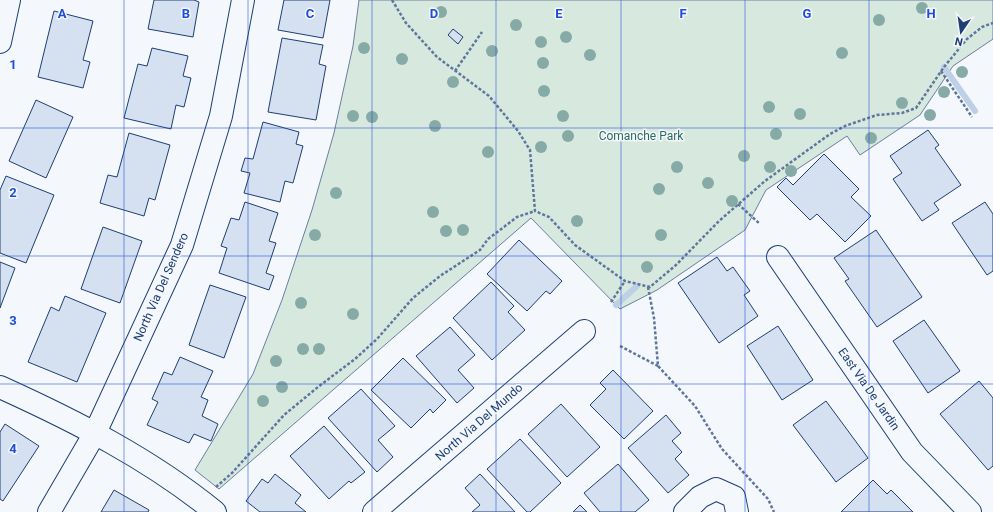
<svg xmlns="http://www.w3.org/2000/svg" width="993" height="512" font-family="Roboto,sans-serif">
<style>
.green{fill:#d7e8df;stroke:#687fa3}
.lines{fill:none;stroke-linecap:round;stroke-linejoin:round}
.stream{stroke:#bed0e5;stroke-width:6}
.building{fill:#d5e0f0;stroke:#1d3f73}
.minor-casing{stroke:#1d3f73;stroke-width:24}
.path{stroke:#5e769c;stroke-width:2.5;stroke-dasharray:3 2;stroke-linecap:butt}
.minor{stroke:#f4f7fb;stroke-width:22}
.tree{fill:#86aba6}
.grid{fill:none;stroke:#1d4ed8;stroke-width:1;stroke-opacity:0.55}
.labels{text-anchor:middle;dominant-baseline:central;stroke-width:3;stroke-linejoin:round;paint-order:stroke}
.park-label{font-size:12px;fill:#2c6c60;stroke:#f4f7fb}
.street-label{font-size:12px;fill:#1d3f73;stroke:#f4f7fb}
.grid-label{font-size:13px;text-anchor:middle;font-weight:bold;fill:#1d4ed8;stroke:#f4f7fb;stroke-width:3;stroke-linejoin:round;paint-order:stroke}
</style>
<rect width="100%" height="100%" fill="#f4f7fb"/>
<path class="green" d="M359,0H993V39L953,66L920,115L860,155L847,136L766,190L745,230L657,290L620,309L531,218L219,489L195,470L253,374L282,300L312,210L334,133L353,46Z"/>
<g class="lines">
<path class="stream" d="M944,67L975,111
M616,305L637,286"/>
</g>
<path class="building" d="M154,0H194L199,2L193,37L148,29Z
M284,0H330L323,38L278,30Z
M54,11L93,21L83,60L90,62L83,88L38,77Z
M453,29L463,37L458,44L448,35Z
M282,38L323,45L319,64L326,66L316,120L268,112Z
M152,48L188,56L183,76L191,78L184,107L176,105L171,129L124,118L138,64L147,66Z
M36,100L73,117L46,178L9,161Z
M263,122L299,132L296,144L303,146L293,183L285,181L280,202L244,193L250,173L241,171L245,158L253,159Z
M928,130L939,145L935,148L961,185L934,203L939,210L922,221L893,179L902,173L890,156Z
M129,133L170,145L155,200L149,198L144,216L100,203L108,175L117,177Z
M824,154L859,189L851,197L871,216L845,242L817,214L810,220L777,187L786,178L793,185Z
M6,176L54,195L26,263L0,253V190Z
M245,202L278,213L269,241L276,243L266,273L274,276L269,290L219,273L227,248L221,246L231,218L239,220Z
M985,202L993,214V271L987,275L952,223Z
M103,227L142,241L120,303L81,289Z
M876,230L922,297L877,327L845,281L849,279L834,258Z
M519,240L562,281L550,294L546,291L527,311L487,274Z
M717,257L727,271L733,267L750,291L744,295L758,316L719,343L678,283Z
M0,262L15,268L0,308Z
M491,282L514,306L508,312L525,330L492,360L453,318Z
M210,285L246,297L224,358L189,345Z
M65,296L106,313L77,382L28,362L51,307L59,311Z
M924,320L960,371L928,393L893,341Z
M778,326L813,380L782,400L747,346Z
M450,327L475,355L458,370L474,388L457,403L416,356Z
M180,357L213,371L201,397L208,400L202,416L218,424L211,441L194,434L189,443L147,425L158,402L152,399L164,372L172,375Z
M403,358L446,400L433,413L430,409L411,428L371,390Z
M613,370L653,411L624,439L590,405L606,389L600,383Z
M979,381L993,398V466L988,470L940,414Z
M361,389L395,426L378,440L393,457L377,472L328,418Z
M826,401L868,458L836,482L793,425Z
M561,404L600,447L567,477L528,434Z
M666,415L681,433L672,441L682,452L675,459L689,475L668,493L628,448Z
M5,424L39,446L3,501L0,499V432Z
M324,426L365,472L351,483L349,481L329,499L290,456Z
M520,439L561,483L530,512H527L487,469Z
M618,464L649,500L635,512H600L584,493Z
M275,474L301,495L295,503L306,512H260L246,501L262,479L268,483Z
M480,474L515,512H472L480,505L465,488Z
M873,480L887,494L891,490L913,512H841Z
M114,490L149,510L148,512H101Z
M580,505L587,512H573Z"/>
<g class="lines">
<defs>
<path id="minor" d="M0,42L9,0
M778,257L912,452L970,512
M0,387C75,421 150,459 215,512
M49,512L95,433L182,245L221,116L243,0
M374,512L584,331
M685,512L700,497L716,489L734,497L737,512"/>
</defs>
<use href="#minor" class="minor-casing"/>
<path class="path" d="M392,0L406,23L437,57L489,96L518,131L530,150L535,211L549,217L575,245L625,281L650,287L676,265L719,221L765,181L830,134L845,126L877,115L902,113L916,108L944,67L967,39L982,27L993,23
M455,71L482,32
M941,71L972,117
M738,204L760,224
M648,287L654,318L658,366L695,406L722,449L768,499L774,512
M611,302L625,281
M620,346L658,366
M216,487L232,473L284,415L318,387L355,359L377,339L413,298L440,276L480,250L488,239L517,217L535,211"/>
<use href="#minor" class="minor"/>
</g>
<g class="tree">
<circle cx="922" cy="8" r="6"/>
<circle cx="441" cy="12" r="6"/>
<circle cx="879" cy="20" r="6"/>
<circle cx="516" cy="25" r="6"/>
<circle cx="566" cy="37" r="6"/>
<circle cx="541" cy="42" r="6"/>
<circle cx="364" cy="48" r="6"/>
<circle cx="492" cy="51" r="6"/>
<circle cx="842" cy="53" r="6"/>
<circle cx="590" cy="55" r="6"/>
<circle cx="402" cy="59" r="6"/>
<circle cx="543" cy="63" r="6"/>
<circle cx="962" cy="72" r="6"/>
<circle cx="453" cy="82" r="6"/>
<circle cx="544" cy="91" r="6"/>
<circle cx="944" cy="92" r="6"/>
<circle cx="902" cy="103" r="6"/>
<circle cx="769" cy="107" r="6"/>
<circle cx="800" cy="114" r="6"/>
<circle cx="930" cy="115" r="6"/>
<circle cx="353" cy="116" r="6"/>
<circle cx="563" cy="116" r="6"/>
<circle cx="372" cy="117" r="6"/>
<circle cx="435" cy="126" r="6"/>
<circle cx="776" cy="134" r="6"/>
<circle cx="568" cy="136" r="6"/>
<circle cx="871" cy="138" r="6"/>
<circle cx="541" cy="147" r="6"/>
<circle cx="488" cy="152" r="6"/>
<circle cx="744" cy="156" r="6"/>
<circle cx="677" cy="167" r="6"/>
<circle cx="770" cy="167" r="6"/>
<circle cx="791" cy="171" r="6"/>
<circle cx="708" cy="183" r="6"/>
<circle cx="659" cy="189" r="6"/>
<circle cx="336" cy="193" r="6"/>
<circle cx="732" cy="201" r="6"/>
<circle cx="433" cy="212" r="6"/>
<circle cx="577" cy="221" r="6"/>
<circle cx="463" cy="230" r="6"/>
<circle cx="446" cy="231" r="6"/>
<circle cx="315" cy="235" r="6"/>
<circle cx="661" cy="235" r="6"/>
<circle cx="647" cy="267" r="6"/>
<circle cx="301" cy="303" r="6"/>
<circle cx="353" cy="314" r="6"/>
<circle cx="303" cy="349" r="6"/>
<circle cx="319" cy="349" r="6"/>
<circle cx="276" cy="361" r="6"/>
<circle cx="282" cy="387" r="6"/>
<circle cx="263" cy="401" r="6"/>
</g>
<path class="grid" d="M124,0V512M248,0V512M372,0V512M496,0V512M621,0V512M745,0V512M869,0V512M0,128H993M0,256H993M0,384H993"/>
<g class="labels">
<g class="park-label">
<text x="641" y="136">Comanche Park</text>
</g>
<g class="street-label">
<text transform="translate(161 287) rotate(-66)">North Via Del Sendero</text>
<text transform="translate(869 389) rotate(55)">East Via De Jardin</text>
<text transform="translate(479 422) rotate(-41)">North Via Del Mundo</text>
</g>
</g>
<g class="grid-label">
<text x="62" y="18">A</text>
<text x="186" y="18">B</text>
<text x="310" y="18">C</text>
<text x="434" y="18">D</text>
<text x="559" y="18">E</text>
<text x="683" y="18">F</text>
<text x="807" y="18">G</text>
<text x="931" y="18">H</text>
<text x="13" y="69">1</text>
<text x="13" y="197">2</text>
<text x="13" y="325">3</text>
<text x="13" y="453">4</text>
</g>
<g transform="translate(961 32) rotate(193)" stroke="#f4f7fb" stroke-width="3" paint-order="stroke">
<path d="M0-3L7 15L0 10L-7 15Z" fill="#1d3f73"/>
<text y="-6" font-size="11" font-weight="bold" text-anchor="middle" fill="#1d3f73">N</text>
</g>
</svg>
